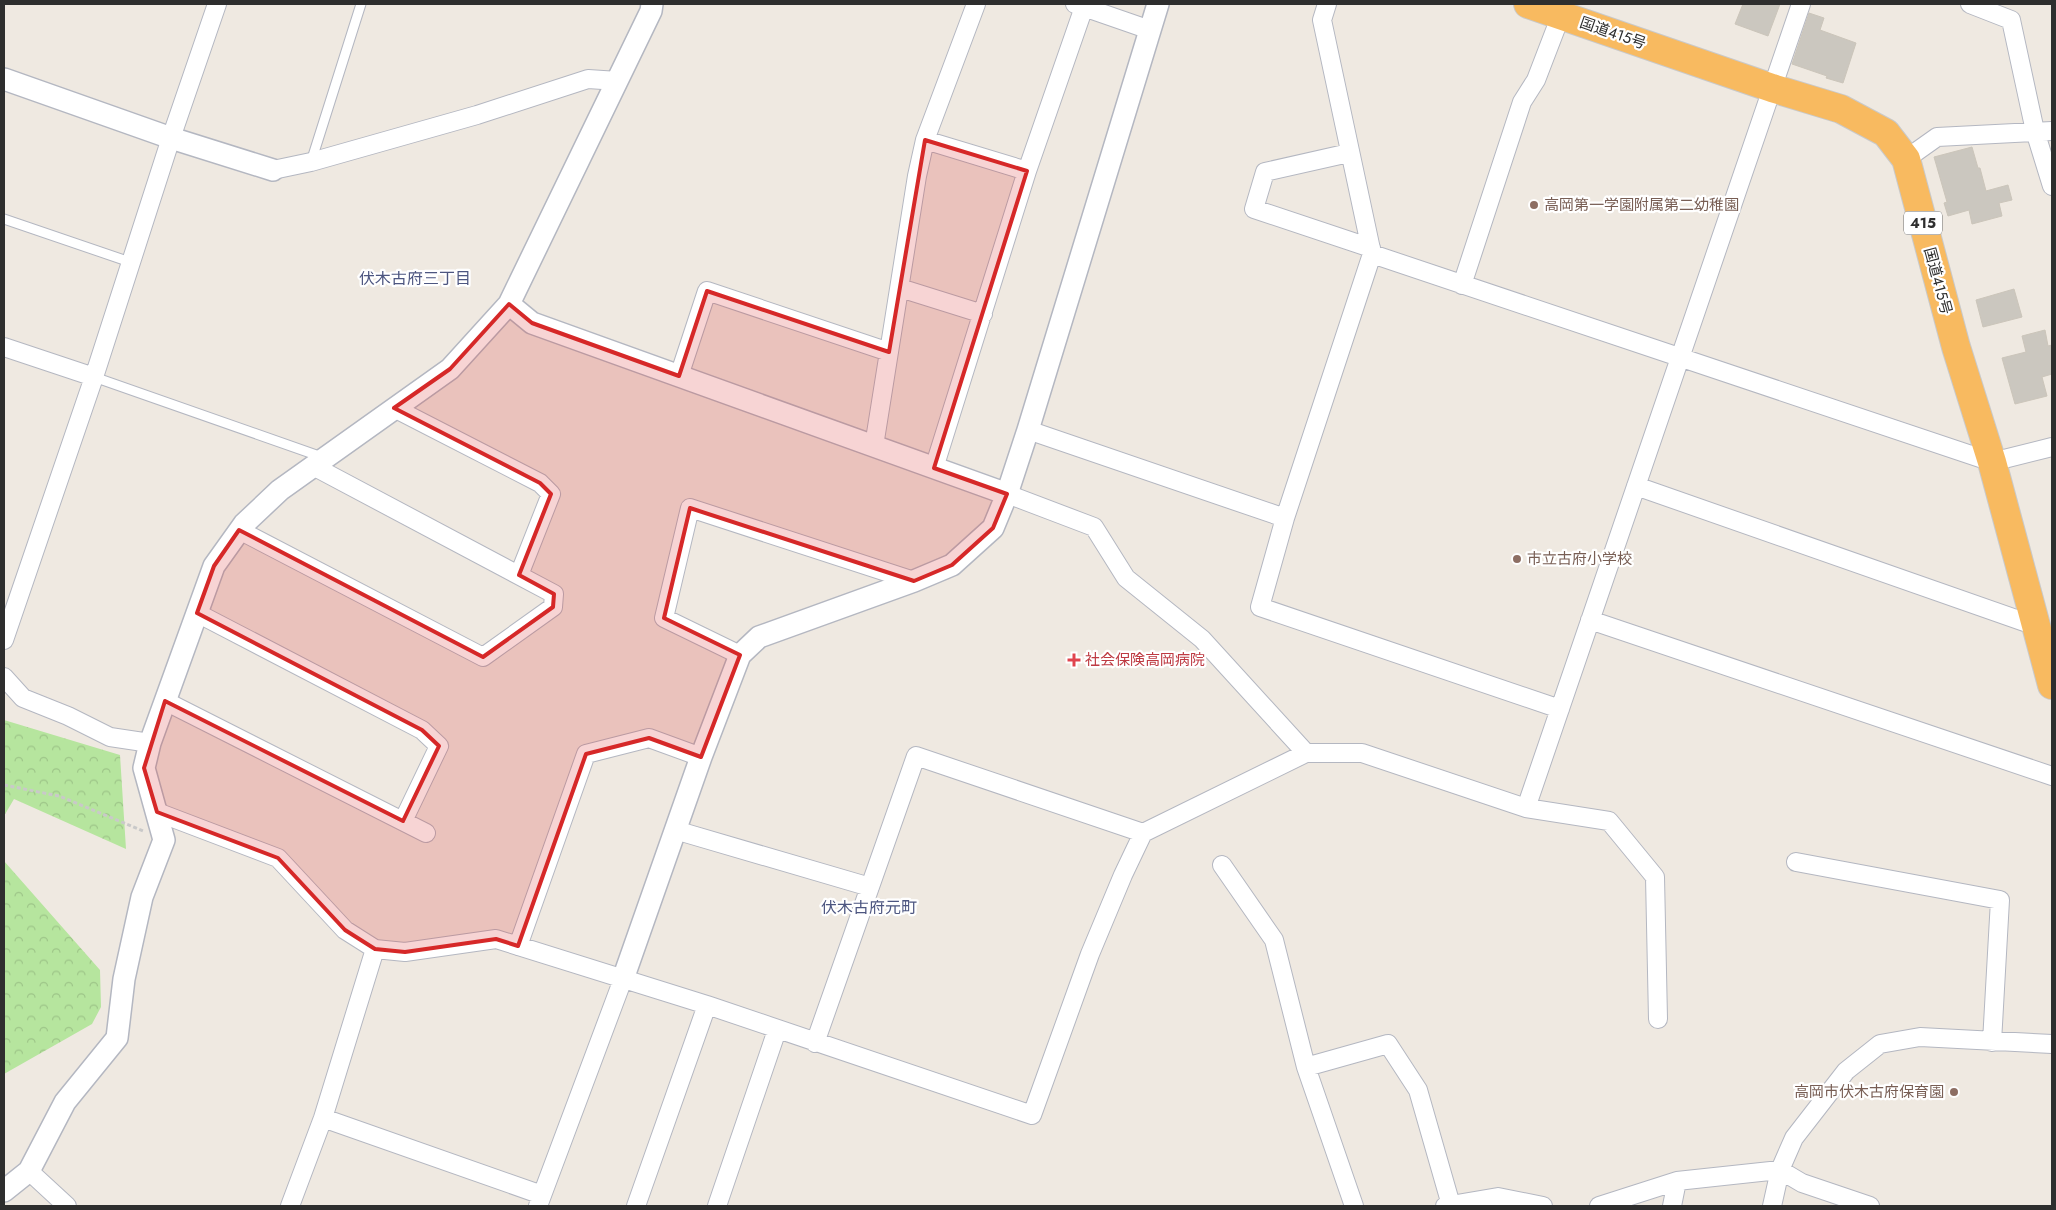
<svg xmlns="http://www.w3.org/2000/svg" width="2056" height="1210" font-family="Jost,'Noto Sans JP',sans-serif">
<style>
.forest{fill:url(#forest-crowns)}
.building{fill:#cbc7bf;stroke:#cbc5ba}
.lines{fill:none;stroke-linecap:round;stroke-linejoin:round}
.service-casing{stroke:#b4b7c1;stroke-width:11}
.minor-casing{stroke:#b4b7c1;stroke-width:20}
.tertiary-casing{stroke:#b4b7c1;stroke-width:24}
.trunk-casing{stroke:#c9c9c9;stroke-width:30}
.path{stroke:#c9c9c9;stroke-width:3;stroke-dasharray:4 2.5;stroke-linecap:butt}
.service{stroke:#fff;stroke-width:9}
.minor{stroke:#fff;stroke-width:18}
.tertiary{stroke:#fff;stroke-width:21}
.trunk{stroke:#f8ba60;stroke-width:28}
.marked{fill:#d62828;fill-opacity:0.2;stroke:#d62828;stroke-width:4;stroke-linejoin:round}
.education-dot{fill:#8d6e63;stroke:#fff;stroke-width:2}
.health-dot{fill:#e0444e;stroke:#fff;stroke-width:2}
.labels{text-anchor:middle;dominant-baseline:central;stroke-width:4.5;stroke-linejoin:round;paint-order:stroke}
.shield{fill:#fff;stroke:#6d6d6d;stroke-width:1}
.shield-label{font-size:14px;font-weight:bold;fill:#2e2e2e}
.street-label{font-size:15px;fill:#2e2e2e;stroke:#fff}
.education-label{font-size:15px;fill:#785e54;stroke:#fff;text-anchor:start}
.health-label{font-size:15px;fill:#be3a42;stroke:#fff;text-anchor:start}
.neighbourhood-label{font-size:16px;fill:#4d5680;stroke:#fff}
</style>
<defs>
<pattern id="forest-crowns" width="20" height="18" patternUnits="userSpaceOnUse" patternTransform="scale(1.25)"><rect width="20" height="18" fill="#b6e59e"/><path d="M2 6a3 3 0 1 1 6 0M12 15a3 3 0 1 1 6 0" fill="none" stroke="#9dc588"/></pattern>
</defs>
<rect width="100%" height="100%" fill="#efe9e1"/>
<path class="forest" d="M4,720L120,755L126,849L14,799L4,816Z
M4,861L100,970L101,1007L92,1024L4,1074Z"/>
<path class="building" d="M1743,4H1780L1768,36L1735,24Z
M1809,13L1824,18L1820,30L1856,43L1843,83L1826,78L1827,76L1792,64Z
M1972,147L1978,168H1980L1986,191L2008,185L2012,200L1999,203L2002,216L1972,224L1969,210L1948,216L1944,203L1947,202L1934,157Z
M2014,289L2022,317L1983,327L1976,300Z
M2045,330L2048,346L2052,345V374L2042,377L2047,396L2015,404L2002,358L2026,352L2022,336Z"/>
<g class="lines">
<defs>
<path id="service" d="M311,162L361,4
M4,219L130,262
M94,377L322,457"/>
<path id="minor" d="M1075,4L1150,30
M1327,4L1322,20L1372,254L1285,518L1260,607L1560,709
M1970,4L2011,20L2035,131L2052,186
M925,140L1027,171
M1349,153L1265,172L1254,209L1371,248
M1906,159L1937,137L2052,131
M273,170L311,162L477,115L588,79L618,81
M1372,254L1992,462L2052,447
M1462,285L1522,102L1536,80L1561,15
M900,288L983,314
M4,347L94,377
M679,376L707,291L889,352
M394,408L540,483L551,494L519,575
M1028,430L1285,518
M874,446L917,176L925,140L976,4
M934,468L1027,171L1084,7
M1636,486L2036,626
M1007,494L1094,527L1126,578L1202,639L1306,753
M239,530L483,657L553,607L554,594L313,466
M197,613L422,730L439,746L403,821
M1590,620L2052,776
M4,640L94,377L171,138L217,4
M740,655L664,618L690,508L914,581
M4,677L23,698L68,716L110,737L150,743
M165,701L426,833
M1526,808L1801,4
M157,812L278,858L345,930L375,949L405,952L496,939L707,1005L1032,1115L1090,954L1123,875L1143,833L1306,753H1362L1526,808L1609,821L1655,877L1658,1019
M675,830L870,887
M1796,862L2000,900L1992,1042
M1222,865L1274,940L1306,1067L1354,1206
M518,946L586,754L649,738L701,757
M815,1043L916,756L1143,833
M1306,1067L1388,1044L1418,1090L1451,1205
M323,1118L542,1195
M29,1171L67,1206
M290,1206L323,1118L375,949
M538,1206L623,979
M636,1206L707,1005
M717,1206L777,1030
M1445,1206L1498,1197L1543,1206
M1599,1206L1677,1181L1780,1170L1802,1183L1870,1206
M1672,1206L1677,1181
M1772,1206L1780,1170L1794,1138L1846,1071L1880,1044L1920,1037L2052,1044"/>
<path id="tertiary" d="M4,79L171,138L273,170
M509,304L532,323L1007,494
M623,979L701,757L740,655L759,637L914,581L952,565L993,528L1007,494L1028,430L1158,4
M4,1191L29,1171L65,1102L117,1038L124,979L142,897L164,840L144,768L150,743L214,566L244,524L280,490L450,369L509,304L651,11L652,4"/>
<path id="trunk" d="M1528,4L1772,88L1841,109L1886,133L1906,159L1956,347L1992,462L2052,685"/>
</defs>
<use href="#service" class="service-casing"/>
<use href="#minor" class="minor-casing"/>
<use href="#tertiary" class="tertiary-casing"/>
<use href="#trunk" class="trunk-casing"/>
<path class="path" d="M4,785L59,796L143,831"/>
<use href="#service" class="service"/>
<use href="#minor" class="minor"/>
<use href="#tertiary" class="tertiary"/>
<use href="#trunk" class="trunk"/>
</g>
<path class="marked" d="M925,140L1027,171L934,468L1007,494L993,528L952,565L914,581L690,508L664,618L740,655L701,757L649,738L586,754L518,946L496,939L405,952L375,949L345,930L278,858L157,812L144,768L165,701L403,821L439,746L422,730L197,613L214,566L239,530L483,657L553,607L554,594L519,575L551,494L540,483L394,408L450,369L509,304L532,323L679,376L707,291L889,352Z"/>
<g class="education-dot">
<circle cx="1534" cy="205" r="5"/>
<circle cx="1517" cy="559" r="5"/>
<circle cx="1954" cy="1092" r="5"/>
</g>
<path class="health-dot" d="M1071.5 652.5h5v5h5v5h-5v5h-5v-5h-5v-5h5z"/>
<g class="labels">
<rect class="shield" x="1904" y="211.5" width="38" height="23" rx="4"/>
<g class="shield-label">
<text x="1923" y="223">415</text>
</g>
<g class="street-label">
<text transform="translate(1613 33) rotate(19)">国道415号</text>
<text transform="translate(1938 281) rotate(75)">国道415号</text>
</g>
<g class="education-label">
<text x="1544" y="205">高岡第一学園附属第二幼稚園</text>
<text x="1527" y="559">市立古府小学校</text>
<text x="1944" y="1092" text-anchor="end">高岡市伏木古府保育園</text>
</g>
<g class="health-label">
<text x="1085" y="660">社会保険高岡病院</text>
</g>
<g class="neighbourhood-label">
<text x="415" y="278">伏木古府三丁目</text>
<text x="869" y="907">伏木古府元町</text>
</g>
</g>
<rect width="2056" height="1210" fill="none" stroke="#2e2e2e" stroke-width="10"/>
</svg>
